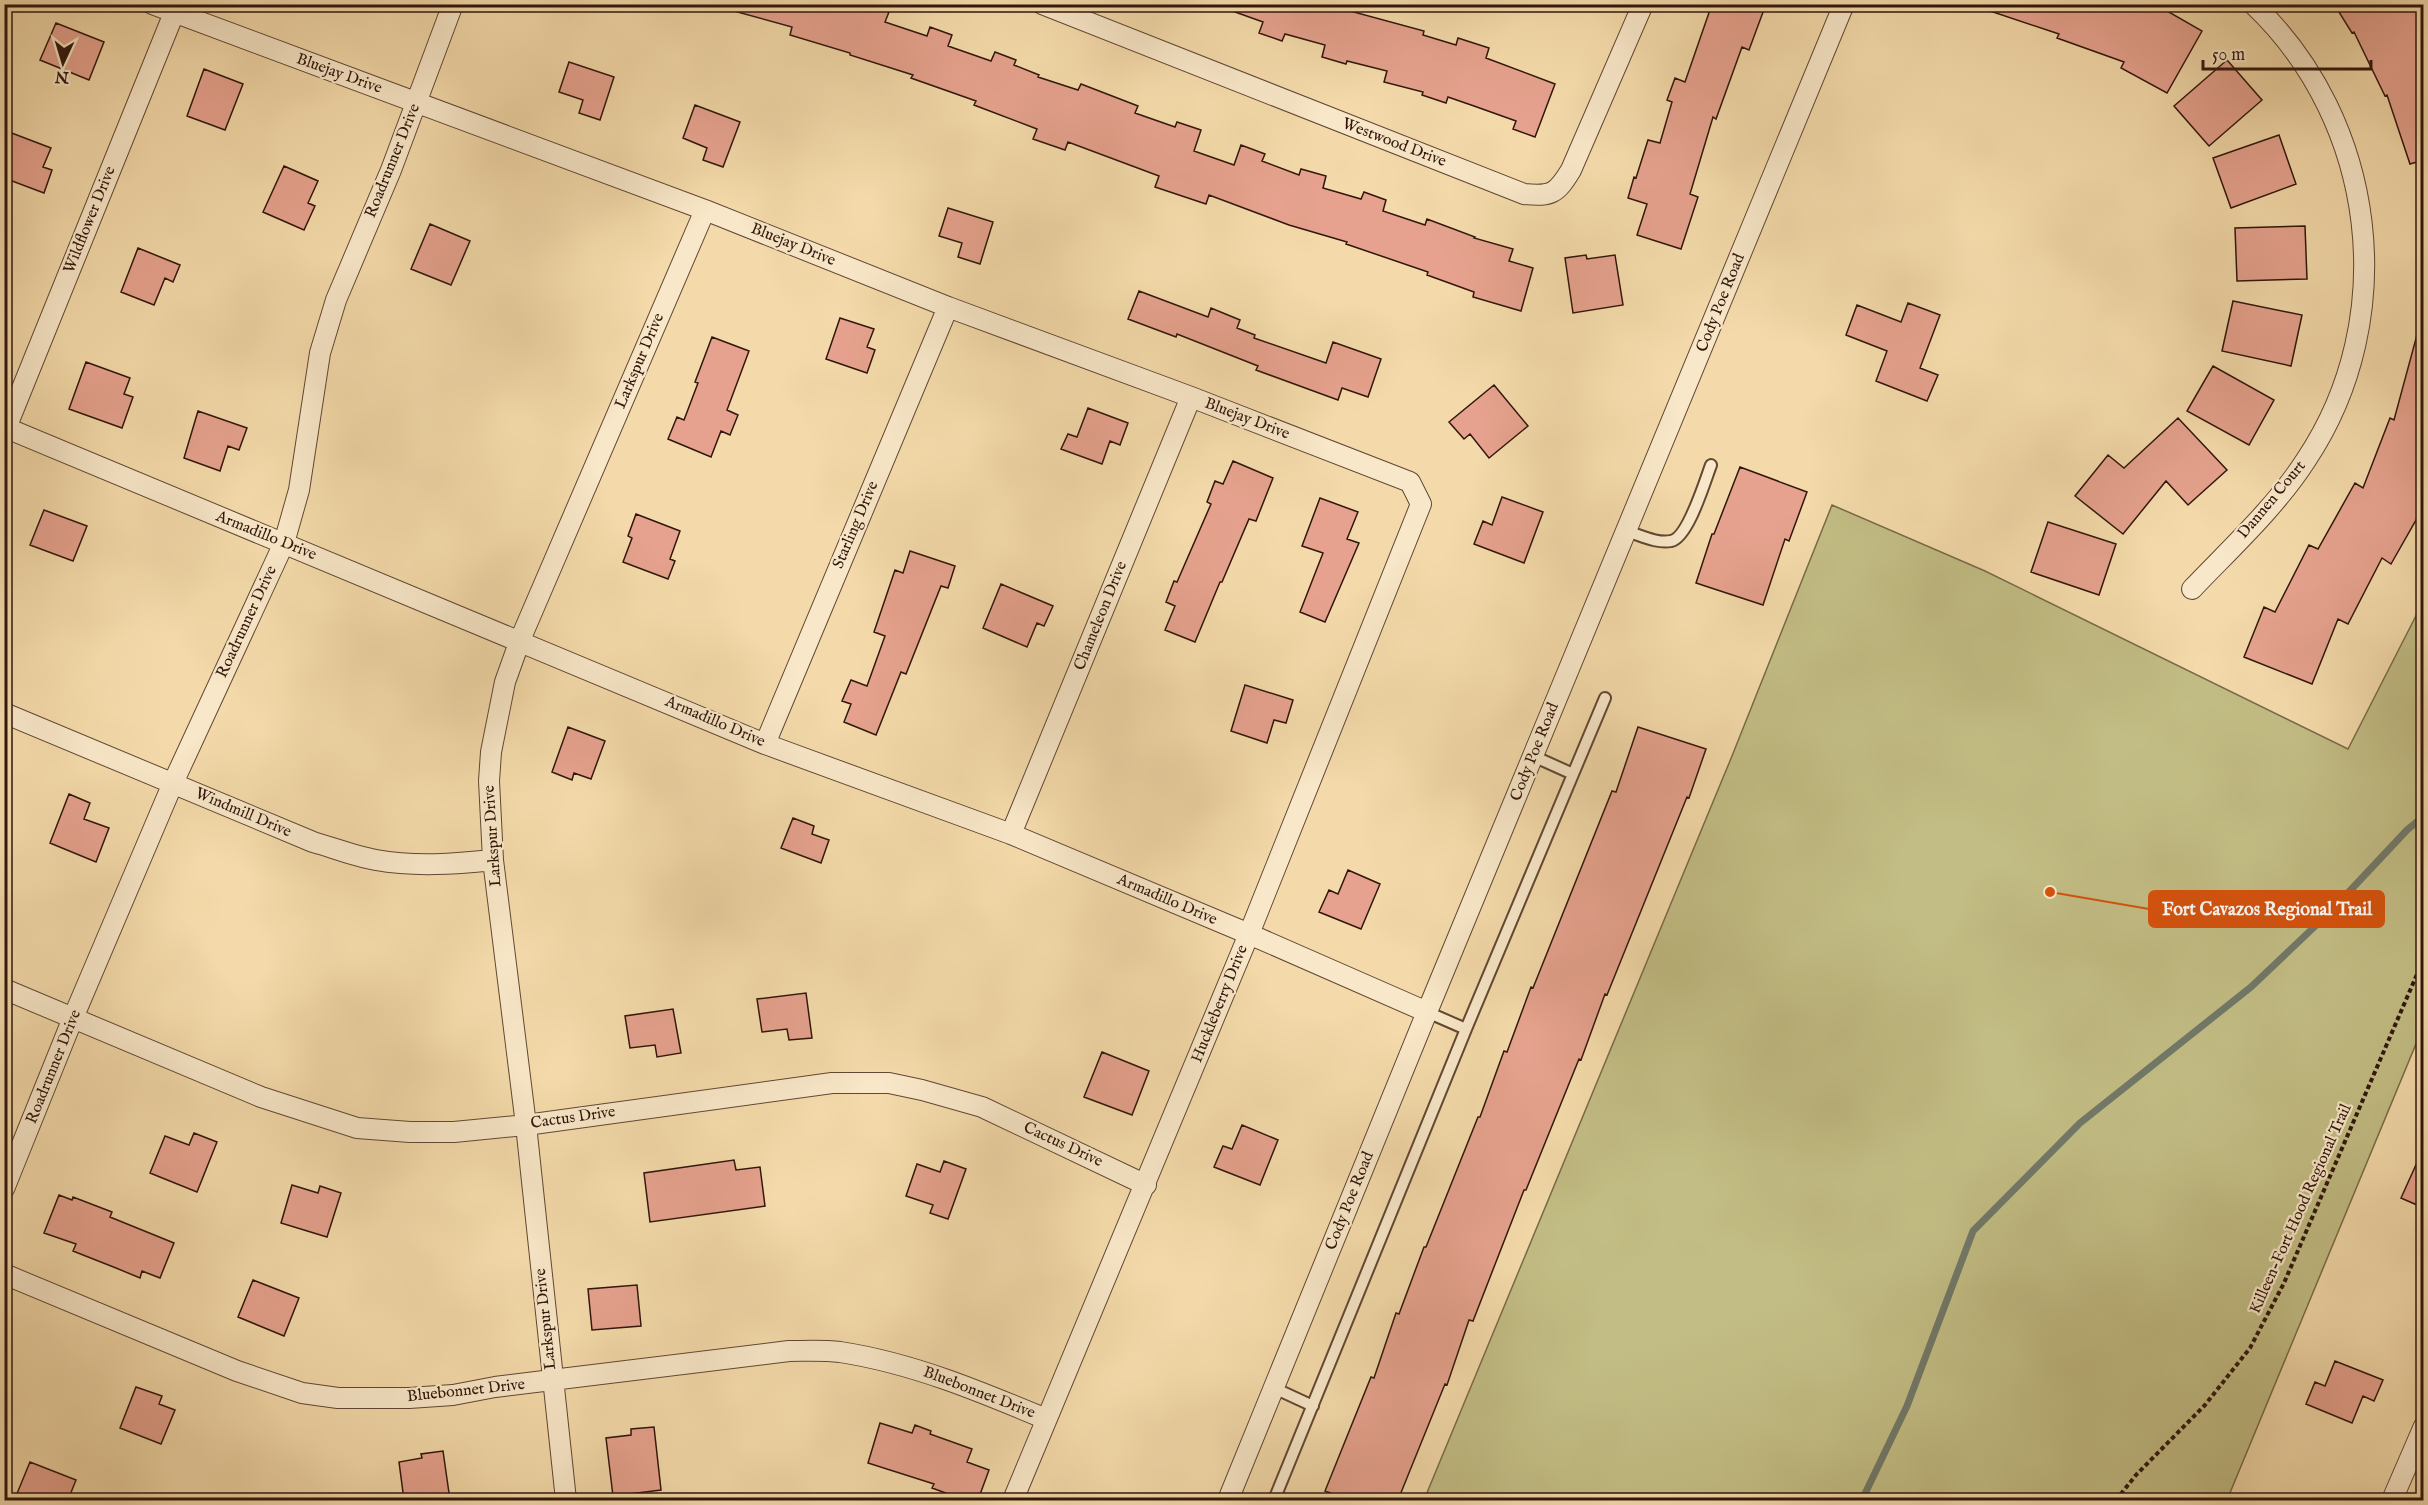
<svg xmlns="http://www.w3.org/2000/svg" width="2428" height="1505" font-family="'IM FELL English',serif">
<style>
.green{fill:#c2bd84;stroke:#796a48;stroke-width:1.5}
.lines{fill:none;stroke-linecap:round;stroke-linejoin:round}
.stream{stroke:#717969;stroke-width:7}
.building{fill:#e6a28e;stroke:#30160c;stroke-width:1.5}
.lane-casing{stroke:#614734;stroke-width:14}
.street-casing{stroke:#614734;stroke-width:22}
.path{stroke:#30160c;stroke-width:4;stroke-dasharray:4.5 3;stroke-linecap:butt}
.lane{stroke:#f8e7c8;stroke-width:10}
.street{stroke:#f8e7c8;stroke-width:20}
.labels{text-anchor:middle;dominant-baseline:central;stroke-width:4.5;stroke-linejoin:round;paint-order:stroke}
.street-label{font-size:16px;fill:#30160c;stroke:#f8e7c8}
.leader{fill:none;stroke:#d6520c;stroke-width:2}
.callout-dot{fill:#d6520c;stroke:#f8e7c8;stroke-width:2}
.callout{fill:#d6520c;stroke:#d6520c;stroke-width:2}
.callout-label{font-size:18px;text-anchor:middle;font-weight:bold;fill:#fff}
</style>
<rect width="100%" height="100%" fill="#f4daaa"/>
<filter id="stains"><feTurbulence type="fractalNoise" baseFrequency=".00333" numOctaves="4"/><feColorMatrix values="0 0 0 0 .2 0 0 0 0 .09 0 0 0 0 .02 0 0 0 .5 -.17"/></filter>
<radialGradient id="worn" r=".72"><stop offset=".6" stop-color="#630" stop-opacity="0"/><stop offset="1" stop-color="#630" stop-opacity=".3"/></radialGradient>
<path class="green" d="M1832,505L1985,571L2348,749L2423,602V1027L2227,1500H1424L1732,756Z"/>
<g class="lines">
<path class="stream" d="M1862,1500L1907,1406L1973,1231L2080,1123L2251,987L2330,912L2407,830L2424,816"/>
</g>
<path class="building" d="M731,4H841L864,11L867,4L889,12L885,22L927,36L930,27L952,35L948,46L991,61L995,52L1016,60L1014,65L1039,75L1038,77L1078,90L1081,84L1138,106L1135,113L1175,127L1177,122L1201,130L1194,151L1234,165L1241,145L1265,154L1262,161L1299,175L1301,169L1326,176L1323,188L1361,199L1364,192L1386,200L1383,211L1425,225L1427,219L1475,237L1474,238L1513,249L1509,261L1533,268L1521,311L1473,297L1474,292L1427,275L1428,272L1346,244L1347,242L1289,225L1209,195L1206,204L1155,187L1159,176L1068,142L1065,150L1033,139L1037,129L974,105L976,101L911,78L913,75L850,55V53L790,35L792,27L730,10Z
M1221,4H1340L1339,8L1424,31L1423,35L1456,45L1458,38L1489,48L1486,58L1555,84L1535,137L1513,129L1516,121L1474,106L1448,97L1446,103L1422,95L1423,92L1384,82L1387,71L1347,61L1346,64L1322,57L1325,45L1285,34L1282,41L1259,33L1263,22L1221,7Z
M1712,4H1766L1749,50L1742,47L1716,119L1713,117L1690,194L1698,197L1681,249L1637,235L1647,204L1628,198L1634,177L1636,178L1648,140L1660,143L1672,102L1667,100L1675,78L1685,82Z
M1981,4H2155L2202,31L2167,93L2121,68L2124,62L2057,38L2059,34L1981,8Z
M2334,4H2424V160L2410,164L2387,95L2385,96L2354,32L2352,33Z
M56,23L104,42L89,80L40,60Z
M2227,60L2262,100L2209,146L2174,106Z
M569,62L614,77L600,120L579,113L583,100L559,92Z
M204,69L243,84L225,130L187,116Z
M695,105L740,122L723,167L703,160L707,148L683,138Z
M9,132L51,148L43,167L52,170L44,193L4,178V143Z
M2279,135L2296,184L2231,208L2213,158Z
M284,166L318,181L308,203L315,206L304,230L263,212Z
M948,208L993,222L980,264L958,257L962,243L939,236Z
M430,224L470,241L451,285L411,269Z
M2305,226L2307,279L2237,281L2235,228Z
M138,248L180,265L173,282L165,278L154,305L121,292Z
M1586,255L1587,259L1615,255L1623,305L1573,313L1565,258Z
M1139,291L1208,317L1211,308L1240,320L1237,328L1255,335L1254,338L1326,363L1333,342L1381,359L1368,397L1342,388L1338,400L1256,370L1258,366L1177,334L1176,337L1128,319Z
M2233,301L2302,315L2291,366L2222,351Z
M1908,303L1940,315L1920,368L1938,375L1927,401L1876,381L1887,351L1846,335L1857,305L1901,322Z
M840,318L874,329L867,347L875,350L867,373L826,359Z
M2418,331L2424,332V506L2391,564L2382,558L2348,624L2338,619L2312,684L2244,657L2264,607L2275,612L2309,545L2318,549L2355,483L2363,488L2390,418L2394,420Z
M712,337L749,351L727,410L738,415L730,435L721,431L711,457L668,439L677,417L684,420L698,383L695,382Z
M86,362L130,378L124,394L133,397L122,428L69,409Z
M2213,366L2274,400L2249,445L2187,411Z
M1494,385L1528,426L1489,458L1470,434L1464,439L1449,422Z
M1088,408L1128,423L1120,445L1110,441L1102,464L1061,449L1068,434L1077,437Z
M198,411L247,428L239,450L228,446L220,471L184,458Z
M2178,418L2227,470L2188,505L2166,481L2123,534L2075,496L2108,455L2124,468Z
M1233,461L1273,478L1256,521L1249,519L1222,582H1220L1195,642L1165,630L1175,606L1166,602L1174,581L1177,582L1211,504L1207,502L1215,481L1223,484Z
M1740,467L1807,492L1789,541L1785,539L1763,605L1696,583L1712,534H1714Z
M1502,497L1543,512L1524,563L1474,544L1483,521L1492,525Z
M1320,498L1358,512L1347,539L1359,543L1325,622L1300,612L1323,553L1302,546Z
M44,510L87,526L73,561L30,545Z
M636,514L680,531L670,559L675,561L668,579L623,562L632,538L628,536Z
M2048,522L2116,544L2099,595L2031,572Z
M910,551L955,566L948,588L941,586L906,674L901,672L876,735L844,722L851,704L842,701L851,680L867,686L885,636L874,632L895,570L903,573Z
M1001,584L1053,606L1044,626L1037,623L1027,647L983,628Z
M1245,685L1293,700L1286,723L1274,720L1267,743L1231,731Z
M568,727L605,741L591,779L574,773L572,780L552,772Z
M1638,727L1706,749L1689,798L1687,797L1607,995L1605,994L1581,1060L1579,1059L1526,1190H1524L1473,1321L1469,1320L1447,1385L1445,1384L1398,1500H1350L1325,1491L1371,1377L1374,1378L1396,1313L1399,1314L1424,1247H1426L1478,1117H1480L1504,1051L1507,1052L1531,987L1533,988L1612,791L1616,792Z
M69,794L90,803L84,819L109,828L96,862L50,843Z
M793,818L814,826L812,834L829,840L821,863L781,848Z
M1348,870L1380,884L1361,929L1319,912L1329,890L1338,894Z
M806,993L812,1038L789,1040L787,1029L762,1032L757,999Z
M673,1009L681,1053L657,1057L655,1045L630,1048L625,1016Z
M1102,1052L1149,1071L1132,1115L1084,1097Z
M1242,1125L1278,1140L1260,1185L1214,1167L1223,1146L1232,1149Z
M194,1133L217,1142L197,1192L150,1173L165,1136L189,1145Z
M2424,1147V1208L2401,1198Z
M734,1160L736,1170L760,1167L765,1206L650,1222L644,1173Z
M944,1161L966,1169L948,1219L930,1213L933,1205L906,1196L917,1164L940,1172Z
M292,1185L318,1193L320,1186L341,1193L327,1237L281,1223Z
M59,1195L72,1200L73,1197L112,1212L110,1217L174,1243L160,1278L142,1271L140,1278L116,1268L73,1251L76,1244L44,1233Z
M253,1280L299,1298L284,1336L238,1317Z
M637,1285L641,1326L592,1330L588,1289Z
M2335,1361L2383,1380L2374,1401L2363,1396L2352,1423L2306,1404L2315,1382L2325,1386Z
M136,1387L162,1396L159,1404L175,1410L161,1444L120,1428Z
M880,1423L912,1433L915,1425L931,1431L930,1434L972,1449L967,1462L989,1470L978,1500H965L932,1488L934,1484L868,1463Z
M654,1427L661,1490L613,1496L606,1438L631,1435V1429Z
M443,1451L450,1500H404L399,1462L422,1458L421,1454Z
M30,1462L76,1480L68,1500H28L16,1496Z"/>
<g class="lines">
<defs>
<path id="lane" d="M1626,531C1640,535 1657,544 1671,541C1688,538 1705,481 1711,465
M1533,756L1573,774
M1466,1029L1605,698
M1274,1388L1313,1406
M1274,1500L1466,1029L1427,1012"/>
<path id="street" d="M152,4L705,210L948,307L1191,397L1410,482L1421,504L1249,934L1013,1500
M1042,4L1524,194C1552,197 1557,193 1571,170L1643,4
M4,427L765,744L1011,834L1249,934L1427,1012
M6,428L174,13
M2192,589C2231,548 2275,508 2306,460C2401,318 2377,121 2253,4
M4,713L313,842C334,848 355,856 376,860C415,867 455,864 493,860
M765,744L948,307
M1011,834L1191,397
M4,989L261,1097L357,1128L410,1132H454L526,1125L832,1083H889L922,1090L982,1107L1146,1185
M4,1189L73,1018L173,783L284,543L299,490L320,353L336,300L391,170L453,4
M4,1274L237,1371L302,1393L338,1398H409L453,1395L495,1387L789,1351C806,1351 823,1350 840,1352C912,1363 979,1391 1046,1419
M566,1500L526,1125L493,860L489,781L491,752L505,682L520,640L705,210
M1228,1500L1427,1012L1844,4
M2392,1500L2424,1426"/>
</defs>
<use href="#lane" class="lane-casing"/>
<use href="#street" class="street-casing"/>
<path class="path" d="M2116,1500L2136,1475L2205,1405L2250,1348L2284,1283L2424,958"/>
<use href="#lane" class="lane"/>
<use href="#street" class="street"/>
</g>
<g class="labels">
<g class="street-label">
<text transform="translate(339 74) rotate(20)">Bluejay Drive</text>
<text transform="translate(1394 143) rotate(21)">Westwood Drive</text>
<text transform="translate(393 161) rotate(-68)">Roadrunner Drive</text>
<text transform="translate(90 220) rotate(-68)">Wildflower Drive</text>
<text transform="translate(793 245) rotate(22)">Bluejay Drive</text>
<text transform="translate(1721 303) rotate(-68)">Cody Poe Road</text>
<text transform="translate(640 361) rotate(-67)">Larkspur Drive</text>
<text transform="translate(1247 419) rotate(21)">Bluejay Drive</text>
<text transform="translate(2272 500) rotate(-50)">Dannen Court</text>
<text transform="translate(856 525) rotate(-67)">Starling Drive</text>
<text transform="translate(266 536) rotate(22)">Armadillo Drive</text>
<text transform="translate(1101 616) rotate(-68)">Chameleon Drive</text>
<text transform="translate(247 622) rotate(-65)">Roadrunner Drive</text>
<text transform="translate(715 722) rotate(23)">Armadillo Drive</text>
<text transform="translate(1535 752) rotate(-68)">Cody Poe Road</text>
<text transform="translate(243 813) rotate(23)">Windmill Drive</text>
<text transform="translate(493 836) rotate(-94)">Larkspur Drive</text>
<text transform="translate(1167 900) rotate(23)">Armadillo Drive</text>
<text transform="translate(1220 1004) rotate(-68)">Huckleberry Drive</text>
<text transform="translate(54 1067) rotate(-68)">Roadrunner Drive</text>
<text transform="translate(573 1118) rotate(-8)">Cactus Drive</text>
<text transform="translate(1063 1145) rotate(25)">Cactus Drive</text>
<text transform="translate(1350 1201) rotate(-68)">Cody Poe Road</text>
<text transform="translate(2301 1209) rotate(-66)">Killeen-Fort Hood Regional Trail</text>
<text transform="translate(546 1319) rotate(-96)">Larkspur Drive</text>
<text transform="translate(466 1391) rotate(-6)">Bluebonnet Drive</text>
<text transform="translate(979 1393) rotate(21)">Bluebonnet Drive</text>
</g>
</g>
<path class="leader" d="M2050 892L2149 909"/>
<circle class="callout-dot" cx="2050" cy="892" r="6"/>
<rect class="callout" x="2149" y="891" width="235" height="36" rx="6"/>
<g class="callout-label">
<text x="2267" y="915">Fort Cavazos Regional Trail</text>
</g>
<rect width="2428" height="1505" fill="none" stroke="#f4daaa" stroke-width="24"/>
<rect x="6" y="6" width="2416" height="1493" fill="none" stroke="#30160c" stroke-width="3"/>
<rect x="12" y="12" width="2404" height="1481" fill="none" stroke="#30160c" stroke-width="1.5"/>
<g transform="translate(63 63) rotate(184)" stroke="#f8e7c8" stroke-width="4.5" paint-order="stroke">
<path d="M0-4.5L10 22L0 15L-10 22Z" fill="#30160c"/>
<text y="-9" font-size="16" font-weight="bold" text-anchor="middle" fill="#30160c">N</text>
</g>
<path d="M2203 60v9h168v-9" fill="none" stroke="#30160c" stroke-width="3"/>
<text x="2212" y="60" font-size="18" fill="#30160c" stroke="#f8e7c8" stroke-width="4.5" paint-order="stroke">50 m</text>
<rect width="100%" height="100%" filter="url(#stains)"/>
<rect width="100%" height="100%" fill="url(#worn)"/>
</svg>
